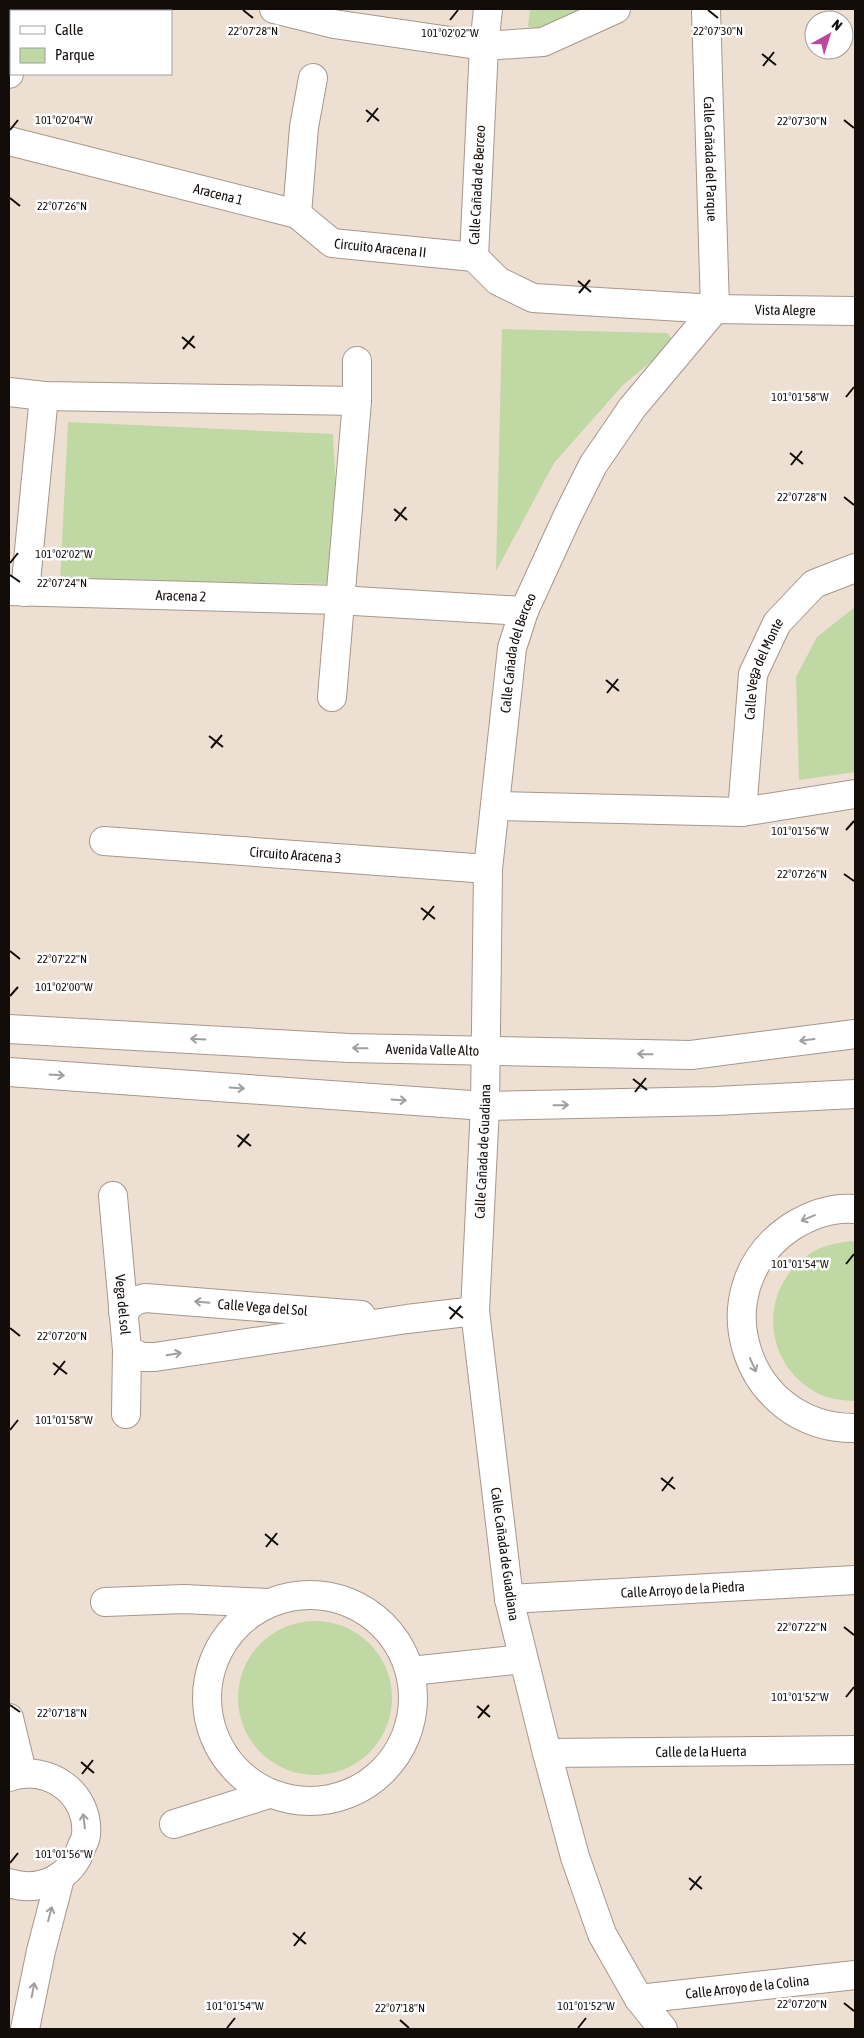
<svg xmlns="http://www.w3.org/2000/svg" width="864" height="2038" font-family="'Asap Condensed',sans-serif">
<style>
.green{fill:#c0d8a4}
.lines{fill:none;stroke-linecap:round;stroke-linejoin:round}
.minor-casing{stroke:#a6978c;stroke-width:30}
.minor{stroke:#fff;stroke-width:28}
.oneway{stroke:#a19e9d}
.ticks{fill:none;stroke:#130d0a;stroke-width:2}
.labels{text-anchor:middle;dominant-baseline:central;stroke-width:5;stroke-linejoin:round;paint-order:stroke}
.street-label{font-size:14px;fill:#130d0a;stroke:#fff}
.ticks-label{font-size:12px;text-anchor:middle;fill:#130d0a;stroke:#fff;stroke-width:5;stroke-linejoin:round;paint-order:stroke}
</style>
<rect width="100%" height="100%" fill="#eedfd3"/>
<path class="green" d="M530,9H596L542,34L528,26Z
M502,329L667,333L675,342L623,385L554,463L496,571Z
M68,422L333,434L339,551L338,584L162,582L60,583Z
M855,607V772L799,780L796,677L817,637Z
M851,1241L855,1242V1401H852C838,1400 824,1398 812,1390C761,1359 760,1285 811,1253C823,1245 838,1243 851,1241Z
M238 1698a77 77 0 1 1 154 0a77 77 0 1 1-154 0Z"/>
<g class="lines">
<defs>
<g id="minor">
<path d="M274,9L334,24L484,46L543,42L616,9"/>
<path id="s1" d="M488,9L484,46L474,257L498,281L533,298L715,309L855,311"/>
<path id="s2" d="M706,9L715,309"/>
<path d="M20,11V9"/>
<path d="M9,74L11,60"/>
<path id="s3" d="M9,141L297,214L332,243L474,257"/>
<path d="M297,214L304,127L313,78"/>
<path d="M9,392L44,396L357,401"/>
<path id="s4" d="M9,591L338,600L524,611"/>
<path d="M25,592L44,396"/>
<path d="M332,697L357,401V361"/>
<path d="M495,806L742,812L855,794"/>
<path id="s5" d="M742,812L753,674L777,623L814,584L855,568"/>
<path id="s6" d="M104,841L488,869"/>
<path id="s7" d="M9,1029L349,1048L691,1055L855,1034"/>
<path d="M9,1072L485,1106L716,1101L855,1094"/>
<path id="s8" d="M113,1196L127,1350L126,1414"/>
<path d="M855,1209C832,1207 810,1215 791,1227C699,1289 745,1429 855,1428"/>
<path id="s9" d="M123,1312L134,1301L145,1298L361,1315"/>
<path d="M127,1350L142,1357H155L407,1319L475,1311"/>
<circle cx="310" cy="1698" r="103"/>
<path id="s10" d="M509,1599L855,1580"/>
<path d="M105,1602L184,1599L267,1603"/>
<path d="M411,1671L523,1659"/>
<path d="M9,1718L22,1772"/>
<path id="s11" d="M547,1753L855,1750"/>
<path d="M9,1777C47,1763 90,1793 86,1835C86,1839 83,1843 82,1846C72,1878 40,1893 9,1883"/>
<path d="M174,1824L269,1794"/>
<path id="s12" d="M639,1999L855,1975"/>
<path d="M25,2029L41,1951L60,1878"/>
<path id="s13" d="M663,2029L639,1999L602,1934L575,1857L547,1753L509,1599L475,1311L485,1106L488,869L512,648L524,611L568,515L593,465L632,408L715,309"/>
</g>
</defs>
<use href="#minor" class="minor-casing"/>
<use href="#minor" class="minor"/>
</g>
<defs><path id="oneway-shaft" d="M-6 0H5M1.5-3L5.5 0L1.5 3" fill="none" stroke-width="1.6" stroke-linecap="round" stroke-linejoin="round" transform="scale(1.25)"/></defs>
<g class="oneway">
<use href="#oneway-shaft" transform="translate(198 1039) rotate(-177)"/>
<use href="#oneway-shaft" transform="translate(807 1040) rotate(173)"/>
<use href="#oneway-shaft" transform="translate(360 1048) rotate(-179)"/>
<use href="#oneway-shaft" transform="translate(645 1054) rotate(-179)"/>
<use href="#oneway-shaft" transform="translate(57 1075) rotate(4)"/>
<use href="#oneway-shaft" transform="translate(237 1088) rotate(4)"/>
<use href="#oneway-shaft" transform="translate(399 1100) rotate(4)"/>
<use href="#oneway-shaft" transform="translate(561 1105) rotate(-1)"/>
<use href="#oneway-shaft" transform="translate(808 1218) rotate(157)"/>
<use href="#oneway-shaft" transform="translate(202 1302) rotate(-175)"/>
<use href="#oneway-shaft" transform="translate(174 1354) rotate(-9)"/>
<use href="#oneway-shaft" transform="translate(753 1365) rotate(66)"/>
<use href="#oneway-shaft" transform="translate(84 1821) rotate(-97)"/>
<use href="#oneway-shaft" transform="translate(50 1914) rotate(-75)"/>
<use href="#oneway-shaft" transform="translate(33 1990) rotate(-79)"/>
</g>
<path class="ticks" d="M243,10L253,18M708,10L718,18M450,20L458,10M762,54L776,65M763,66L774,52M366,110L379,121M844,120L854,128M367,122L378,108M10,130L18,120M10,198L20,206M578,281L591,292M579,293L590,280M182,337L195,348M183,349L194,336M846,397L854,387M790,453L803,464M791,465L802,451M844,497L854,505M394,509L407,520M395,521L406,507M10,563L18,553M10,575L20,582M606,680L619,691M607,693L618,679M209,736L223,747M211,748L222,735M846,830L854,821M844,874L854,881M421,908L435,919M423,920L434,906M10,951L20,959M10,996L18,987M633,1079L647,1090M635,1092L646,1078M237,1135L251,1146M238,1147L249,1134M846,1264L854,1254M449,1307L463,1318M450,1319L461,1306M10,1328L20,1336M53,1363L67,1374M54,1375L65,1361M10,1430L18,1420M661,1478L675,1489M662,1491L673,1477M265,1534L278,1545M266,1547L277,1533M844,1627L854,1635M846,1697L854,1687M10,1705L20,1712M477,1706L490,1717M478,1718L489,1705M81,1762L94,1773M82,1774L93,1760M10,1863L18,1853M689,1878L702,1889M690,1890L701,1876M293,1933L306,1944M294,1946L305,1932M844,2003L854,2011M400,2020L409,2028M227,2028L235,2018M578,2028L586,2018"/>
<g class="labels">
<g class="street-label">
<text stroke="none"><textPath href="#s2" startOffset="150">Calle Cañada del Parque</textPath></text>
<text transform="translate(477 185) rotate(-87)">Calle Cañada de Berceo</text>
<text stroke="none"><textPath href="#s3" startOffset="216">Aracena 1</textPath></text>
<text stroke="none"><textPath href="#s3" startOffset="391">Circuito Aracena II</textPath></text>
<text stroke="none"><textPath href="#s1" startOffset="574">Vista Alegre</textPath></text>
<text stroke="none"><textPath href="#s4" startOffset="172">Aracena 2</textPath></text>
<text stroke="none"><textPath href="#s13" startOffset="1412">Calle Cañada del Berceo</textPath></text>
<text stroke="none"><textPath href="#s5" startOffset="146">Calle Vega del Monte</textPath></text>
<text stroke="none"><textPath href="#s6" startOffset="192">Circuito Aracena 3</textPath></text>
<text stroke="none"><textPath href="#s7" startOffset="424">Avenida Valle Alto</textPath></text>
<text stroke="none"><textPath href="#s13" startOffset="911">Calle Cañada de Guadiana</textPath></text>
<text stroke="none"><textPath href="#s8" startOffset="109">Vega del sol</textPath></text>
<text stroke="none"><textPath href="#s9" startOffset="145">Calle Vega del Sol</textPath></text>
<text transform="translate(505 1554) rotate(82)">Calle Cañada de Guadiana</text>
<text stroke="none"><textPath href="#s10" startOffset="174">Calle Arroyo de la Piedra</textPath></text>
<text stroke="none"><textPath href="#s11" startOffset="154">Calle de la Huerta</textPath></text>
<text stroke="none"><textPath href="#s12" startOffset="109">Calle Arroyo de la Colina</textPath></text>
</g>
</g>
<g class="ticks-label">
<text x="253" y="35">22°07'28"N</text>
<text x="718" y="35">22°07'30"N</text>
<text x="450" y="37">101°02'02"W</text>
<text x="64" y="124">101°02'04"W</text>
<text x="802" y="125">22°07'30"N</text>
<text x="62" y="210">22°07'26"N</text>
<text x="800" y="401">101°01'58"W</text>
<text x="802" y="501">22°07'28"N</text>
<text x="64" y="558">101°02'02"W</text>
<text x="62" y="587">22°07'24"N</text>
<text x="800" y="835">101°01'56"W</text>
<text x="802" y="878">22°07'26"N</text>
<text x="62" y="963">22°07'22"N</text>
<text x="64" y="991">101°02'00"W</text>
<text x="800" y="1268">101°01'54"W</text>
<text x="62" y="1340">22°07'20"N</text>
<text x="64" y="1424">101°01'58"W</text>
<text x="802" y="1631">22°07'22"N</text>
<text x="800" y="1701">101°01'52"W</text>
<text x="62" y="1717">22°07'18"N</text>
<text x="64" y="1858">101°01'56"W</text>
<text x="802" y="2008">22°07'20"N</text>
<text x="235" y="2010">101°01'54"W</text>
<text x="586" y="2010">101°01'52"W</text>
<text x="400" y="2012">22°07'18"N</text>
</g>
<rect width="864" height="2038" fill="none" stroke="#130d0a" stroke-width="20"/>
<rect x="10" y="10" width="162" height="65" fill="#ffffff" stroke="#a19e9d"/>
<rect x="20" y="26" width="25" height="8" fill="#ffffff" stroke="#a19e9d"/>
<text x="55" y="35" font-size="15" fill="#130d0a">Calle</text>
<rect x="20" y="48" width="25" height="15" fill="#c0d8a4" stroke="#a19e9d"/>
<text x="55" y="60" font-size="15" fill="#130d0a">Parque</text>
<g transform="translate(829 35) rotate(39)"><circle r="24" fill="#ffffff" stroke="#a19e9d"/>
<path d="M0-4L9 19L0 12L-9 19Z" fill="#bd479e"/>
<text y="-8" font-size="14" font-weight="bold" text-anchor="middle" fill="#130d0a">N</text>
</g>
</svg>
